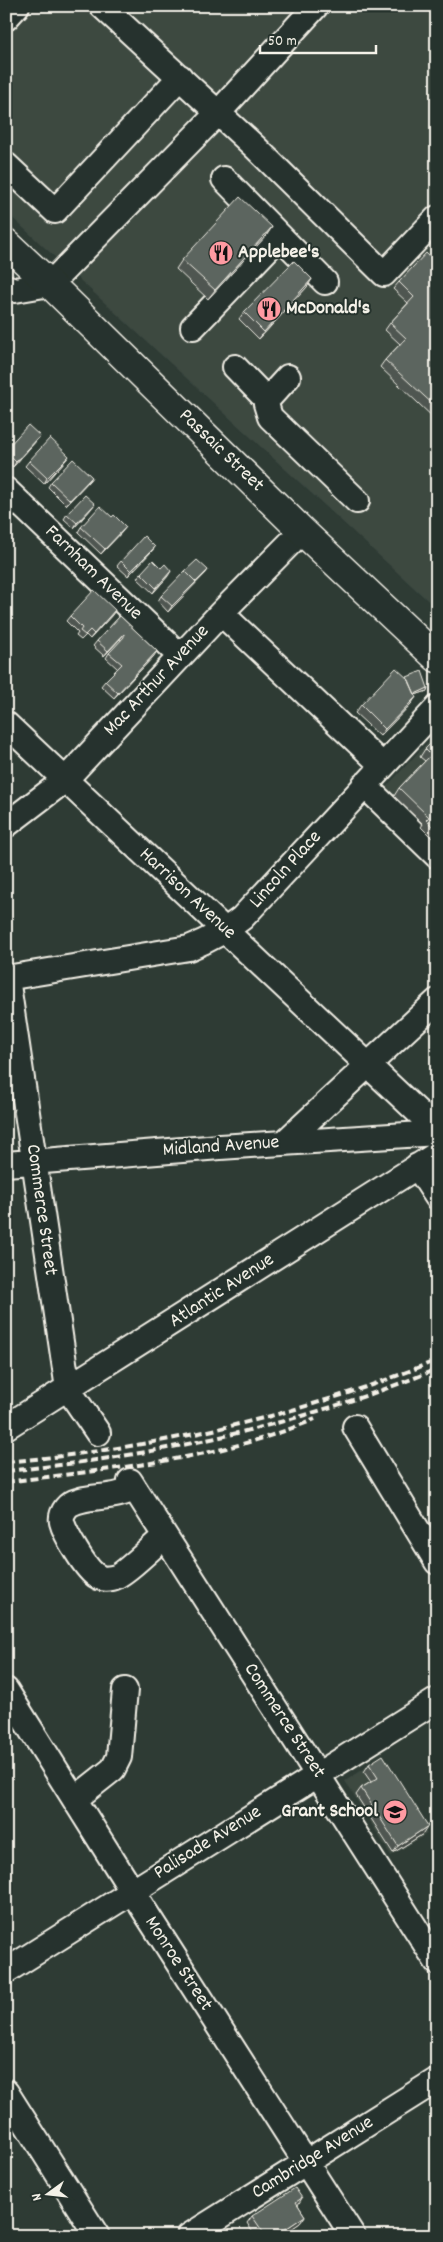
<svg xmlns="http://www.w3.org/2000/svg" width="443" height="2242" font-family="Dekko,sans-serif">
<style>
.built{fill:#3c4841}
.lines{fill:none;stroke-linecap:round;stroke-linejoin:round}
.minor-casing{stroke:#f4f1e8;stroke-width:28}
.major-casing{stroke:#f4f1e8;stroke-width:31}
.minor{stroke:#26332d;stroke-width:24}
.major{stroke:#26332d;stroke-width:28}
.rail{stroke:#f4f1e8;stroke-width:4;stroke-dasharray:8 4;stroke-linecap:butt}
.wall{fill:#4f5751;stroke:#f4f1e8}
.shaded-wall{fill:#404742;stroke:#f4f1e8}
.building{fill:#5c655e;stroke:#f4f1e8}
.labels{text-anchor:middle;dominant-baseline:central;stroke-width:4;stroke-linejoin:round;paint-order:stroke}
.poi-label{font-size:20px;font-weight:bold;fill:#f4f1e8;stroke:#26332d;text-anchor:start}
.street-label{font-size:20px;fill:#f4f1e8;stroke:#26332d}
</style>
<rect width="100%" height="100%" fill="#2e3b34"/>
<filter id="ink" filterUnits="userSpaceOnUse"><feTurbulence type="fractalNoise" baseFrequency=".02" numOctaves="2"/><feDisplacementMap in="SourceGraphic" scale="10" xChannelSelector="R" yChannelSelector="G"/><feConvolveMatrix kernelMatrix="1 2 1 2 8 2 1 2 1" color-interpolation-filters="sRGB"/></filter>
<g filter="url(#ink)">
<path class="built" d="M6,6H437V609L6,212Z
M437,732V865L374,800Z
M378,1760L427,1834L391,1856L345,1781Z"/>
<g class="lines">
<defs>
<path id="minor" d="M102,6L255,147L384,274L437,218
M6,18L17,6
M6,165L55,211L180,77
M224,179L325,282
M6,287L15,290L50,284L218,113L316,6
M193,327L280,236
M235,367L267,400L288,377
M267,400L266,404L270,417L357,501
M6,490L180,656
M221,613L382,765
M6,724L437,1130
M364,785L437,856
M6,825L65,780L221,613L302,531
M6,978L189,948C209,940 225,932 242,918L437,708
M7,978L68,1389L98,1433
M284,1143L437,1001
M6,1164L220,1147L437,1133
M417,1166L437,1197
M6,1427L437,1154
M355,1427L437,1562
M130,1481L437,1962
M134,1488C116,1501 78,1493 66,1508C63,1512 61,1517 62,1522C65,1534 86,1570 97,1576C101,1579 107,1579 112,1578C122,1577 155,1544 165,1536
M6,1690L132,1891L353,2236
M75,1799L113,1769L119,1757L125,1690
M6,1971L437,1700
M6,2092L97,2236
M189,2236L437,2080"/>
<path id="major" d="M6,243L50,284L302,531L437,658"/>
</defs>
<use href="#minor" class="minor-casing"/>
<use href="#major" class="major-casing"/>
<use href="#minor" class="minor"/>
<use href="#major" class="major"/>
<path class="rail" d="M6,1462C155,1448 299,1417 437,1360
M6,1471C157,1456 297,1426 437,1369
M6,1482C108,1469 220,1460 315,1419"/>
</g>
<path class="wall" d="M272,227L266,236L208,299L176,269L182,260Z
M437,247V421L380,367L385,360L400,344L385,330L390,323L408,303L393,289L399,282L429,256Z
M312,279L307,287L259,339L239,319L244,312Z
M40,436L36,441L13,467L6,461V449Z
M69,456L65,461L44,484L25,466L29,461Z
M92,477L88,482L66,505L48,487L51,482Z
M91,509L74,528L64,519L67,514Z
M112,517L122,532L101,554L78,532L81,527Z
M155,547L151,552L128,576L117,566L121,561Z
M208,570L168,612L158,601L161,596Z
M141,573L168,576L153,593L137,578Z
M115,610L112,615L90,639L86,635L81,640L76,636L78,633L66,621L70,616Z
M120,616L154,656L114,698L101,686L105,681L118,669L106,658L109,653L121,641L120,639L104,656L93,646L97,641Z
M407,677L427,691L415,695L416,697L411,704L380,736L355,713L361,705Z
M437,737V842H436L421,827L423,824L394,796L399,788L425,761L420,757L425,749Z
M369,1764L423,1834L393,1853L356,1795L361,1788L371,1782L364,1772Z
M302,2198L298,2205L305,2216L300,2223L281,2236H255L247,2223L252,2216Z"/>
<path class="shaded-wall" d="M272,227L266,236L208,299L215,290Z
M312,279L307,287L259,339L264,332Z
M40,436L36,441L13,467L16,462Z
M69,456L65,461L44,484L47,478Z
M92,477L88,482L66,505L70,500Z
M95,504L91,509L74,528L77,523Z
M126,527L122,532L101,554L105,549Z
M155,547L151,552L128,576L131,571Z
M208,570L206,573L168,612L172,606Z
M171,571L168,576L153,593L156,588Z
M115,610L112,615L90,639L94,634Z
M124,634L120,639L104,656L108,651Z
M157,651L154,656L114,698L118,693Z
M428,688L427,691L412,696L414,694Z
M416,697L411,704L380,736L385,729Z
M428,1826L423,1834L393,1853L398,1846Z
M305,2216L300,2223L281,2236H275Z"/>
<path class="building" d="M240,197L272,227L215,290L182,260Z
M437,247V408L385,360L406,338L390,323L414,297L399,282L426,253L429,256Z
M294,261L312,279L264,332L244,312Z
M28,425L40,436L16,462L6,452V449Z
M50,438L69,456L47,478L29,461Z
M73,459L92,477L70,500L51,482Z
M85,495L95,504L77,523L67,514Z
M100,506L112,517L114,515L126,527L105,549L81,527Z
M144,536L155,547L131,571L121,561Z
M153,560L161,568L165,564L171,571L156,588L141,573Z
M197,560L208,570L194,584L196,582L185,571Z
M185,571L196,582L172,606L161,596Z
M94,590L115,610L94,634L90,630L85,635L80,631L82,628L70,616Z
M120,616L157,651L118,693L105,681L122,664L109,653L124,637V634L108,651L97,641Z
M396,668L409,680L416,697L385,729L361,705Z
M422,671L428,688L415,694L407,677Z
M437,737V831L426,820L429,817L399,788L431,755L425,749Z
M383,1755L428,1826L398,1846L361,1788L378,1778L369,1764Z
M295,2188L302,2198L296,2202L305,2216L275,2236H260L259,2235L263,2232L252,2216Z"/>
</g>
<defs>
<symbol id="restaurant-disc" viewBox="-11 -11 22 22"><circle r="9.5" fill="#ff9aa2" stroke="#26332d"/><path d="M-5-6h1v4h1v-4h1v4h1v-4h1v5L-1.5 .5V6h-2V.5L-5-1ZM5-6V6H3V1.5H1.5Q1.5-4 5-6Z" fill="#111"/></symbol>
<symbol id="school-disc" viewBox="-11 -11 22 22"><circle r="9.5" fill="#ff9aa2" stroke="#26332d"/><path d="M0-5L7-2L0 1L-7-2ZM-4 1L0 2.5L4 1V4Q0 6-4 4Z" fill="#111"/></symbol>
</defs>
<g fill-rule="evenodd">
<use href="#restaurant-disc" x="207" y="239" width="28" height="28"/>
<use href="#restaurant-disc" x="255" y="295" width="28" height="28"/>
<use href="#school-disc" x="381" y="1798" width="28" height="28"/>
</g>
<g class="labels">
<g class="poi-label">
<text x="238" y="253">Applebee's</text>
<text x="286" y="309">McDonald's</text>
<text x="378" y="1812" text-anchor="end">Grant School</text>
</g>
<g class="street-label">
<text transform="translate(221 451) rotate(44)">Passaic Street</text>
<text transform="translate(93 573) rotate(44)">Farnham Avenue</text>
<text transform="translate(157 681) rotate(-47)">Mac Arthur Avenue</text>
<text transform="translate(286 870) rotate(-48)">Lincoln Place</text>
<text transform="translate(187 894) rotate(43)">Harrison Avenue</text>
<text transform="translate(221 1147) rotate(-4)">Midland Avenue</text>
<text transform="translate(41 1210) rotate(82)">Commerce Street</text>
<text transform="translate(222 1291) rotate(-33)">Atlantic Avenue</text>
<text transform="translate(284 1721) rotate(57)">Commerce Street</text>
<text transform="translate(208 1843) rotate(-32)">Palisade Avenue</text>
<text transform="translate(178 1964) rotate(57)">Monroe Street</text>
<text transform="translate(313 2158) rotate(-32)">Cambridge Avenue</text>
</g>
</g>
<rect width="443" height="2242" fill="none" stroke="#26332d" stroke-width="25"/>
<rect x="12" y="12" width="418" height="2217" fill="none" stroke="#f4f1e8" stroke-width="2" filter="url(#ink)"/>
<g transform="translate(48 2194) rotate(255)" stroke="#26332d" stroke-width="4" paint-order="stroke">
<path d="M0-4L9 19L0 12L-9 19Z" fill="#f4f1e8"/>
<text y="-8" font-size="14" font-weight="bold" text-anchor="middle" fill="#f4f1e8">N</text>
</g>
<path d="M260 45v8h116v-8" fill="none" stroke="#f4f1e8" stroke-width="2.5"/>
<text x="268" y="45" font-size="15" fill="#f4f1e8" stroke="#26332d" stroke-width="4" paint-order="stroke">50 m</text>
</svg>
